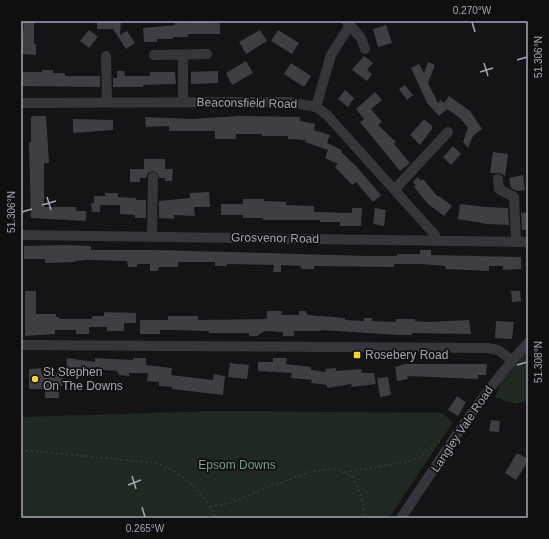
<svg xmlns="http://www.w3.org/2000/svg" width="549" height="539" font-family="Arial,sans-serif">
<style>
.green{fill:#202822}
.building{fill:#3e3e43}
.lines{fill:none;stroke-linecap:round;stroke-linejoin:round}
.path{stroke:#3b3b42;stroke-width:1.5;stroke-dasharray:2 3;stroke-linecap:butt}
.minor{stroke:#35353b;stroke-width:10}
.ticks{fill:none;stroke:#a5a7b6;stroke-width:1.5}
.poi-dot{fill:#f7d62a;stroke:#0f0f10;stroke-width:1.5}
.labels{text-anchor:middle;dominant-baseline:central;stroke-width:3.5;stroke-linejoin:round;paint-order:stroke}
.street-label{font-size:12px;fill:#a5a7b6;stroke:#0f0f10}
.poi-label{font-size:12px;fill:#a5a7b6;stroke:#0f0f10;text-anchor:start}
.park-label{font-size:12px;fill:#7ba284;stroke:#0f0f10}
.neatline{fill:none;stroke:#a5a7b6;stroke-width:1.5}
.ticks-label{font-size:10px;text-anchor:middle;fill:#a5a7b6}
</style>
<rect width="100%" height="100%" fill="#141416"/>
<path class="green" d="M528,350V401L515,404L495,397L503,379Z
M217,411L442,413L453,422L389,518H21V417Z"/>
<path class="building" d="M24,21H34V44H36V55L21,54Z
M97,21H121L120,35L127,31L135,43L126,49L113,29H97Z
M190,21L220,23V34H188V37H173V39H157V42H144L143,28L175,25V23H190Z
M386,25L392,43L378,47L373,29Z
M89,30L98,37L89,48L80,41Z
M260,30L267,41L246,54L239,42Z
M278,30L299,43L292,54L271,41Z
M364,56L373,63L367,70L372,74L367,81L352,70Z
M246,61L253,73L232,85L226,73Z
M428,62L435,65L428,83L438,103L441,100L444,103L449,96L470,111L482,129L473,136L468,148L463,142L468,128L461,119L447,109L439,116L427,103L411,68L419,64L424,73Z
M291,63L311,76L304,87L284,74Z
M42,70H53V73H65V76H100V87L21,86V72H42Z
M117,71H124L125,76H150V72H175L176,84L143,85V87H113V78H117Z
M218,71V83L191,84V72Z
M405,85L413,95L407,100L399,89Z
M345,90L354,98L348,107L338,99Z
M375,92L382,100L371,109L382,122L378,125L396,142L394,144L410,163L400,171L360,122L364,119L356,109Z
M34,116H46L49,163H44V207H76V211H86V221L31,218L29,142H31V117Z
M239,116L300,117V121L315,124L314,130L330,135L327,143L342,150L341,152L356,166L381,195L373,202L356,182L352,185L335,167L338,164L325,158L328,150L305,142L306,140L288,139V136H262V134H236V139H215V131H169V126L146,127L145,117L191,119Z
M73,119L113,120V130L73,133Z
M424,119L432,126V129L420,145L410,135Z
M453,146L461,154L451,165L443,157Z
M493,152L508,154L505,176L500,173H490Z
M144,159H165V169H173L172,181H165V178H159L158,174L153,171L148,173L146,178H140V182H130V169H144Z
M523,175L525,190L517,191L511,188L509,178Z
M418,177L421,181L423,179L438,197L439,196L452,206L444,216L428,204L414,187L416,185L413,182Z
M209,192L210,207H194L195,216L174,215V219L159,218V201L190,198V193Z
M105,193H118V197L136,198V200H146V218H135V215L120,214V205H100V212H92L91,203H94V196H105Z
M243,199H264V201L286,202V205L314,206V212L352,213V208H362L361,226H340V222H320V220H263V218H243V215H221V204H243Z
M460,204L487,207L508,208L509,225L488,224L458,219Z
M375,208L386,210L384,226L373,224Z
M521,213H527L528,230H522Z
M64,245L91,246V250H156L369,256H397V254H420V250H431V255L521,257V269L503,270V266H489V271L445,269L446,266L421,264H394V267L314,266V269H302L300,266L281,265V272H273L274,265L227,264V266H215V262H178V267H159L158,271H150V264H137V267H128L127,261L88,260L75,261V262L45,263V259H24V246Z
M25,291H36V314H56V317H59V319H92V316H104V312L136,313V323H124V331H107V327H89V334H76V330H55V334L25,336Z
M511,291H520L521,301L512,302Z
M267,311H282L281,315H299V311H305L308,315L345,318V320L364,321V318H372V321L396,322V319H415V321L429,322L469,320L471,334L412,333V335H399L321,330V331H294V336H283V332L265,331L257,336H249V333H209V331L174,330H160V334H140V320H168V316H198V320L267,319Z
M496,321L514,322L512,339L495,338Z
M67,358L95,362V358L133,360V358H146V365L172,368L171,375L213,380L214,374L225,376L223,395L172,389V387L159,386V382L147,381L148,373H129V376L119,375L117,371L92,369L91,375L79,374V377H66Z
M273,358H287L286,364L311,367V370L326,372L325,369L336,368V371L361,369L362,373H374L376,384L352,387L351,384L327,388V385L311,383L312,380L291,378L292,373L258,371V362H273Z
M230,363L249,365L247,379L228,377Z
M405,364H487L486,375H478V379L407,376L408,379L397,381L395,367Z
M41,368V372L63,373L62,386H59V398H45V389H29V369Z
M388,377L391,395L380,397L377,378Z
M457,396L466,402L458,416L448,410Z
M491,420L500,421L499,432L489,431Z
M517,453L528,459V461L516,480L505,473Z"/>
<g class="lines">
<path class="path" d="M21,450L156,463C183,472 204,493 216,518
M345,472L407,462L417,459L441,440
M210,507L231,503L266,488L312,471L334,469L352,476L362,497L365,518"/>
<path class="minor" d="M350,25L361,38L365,49
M154,55L207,54
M106,56L107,103
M21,103L289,102L316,107L327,115L435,235V241
M183,103V55
M316,107L331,55L350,25L346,21
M498,179L499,189L514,197L516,242
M395,189L448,132
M21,235L528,242
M152,236L153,177
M21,345L487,348L498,350L512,360
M401,518C442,458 478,397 528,343"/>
</g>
<path class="ticks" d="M472,22L475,32M517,60L527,57M484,63L488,76M480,72L493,68M47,197L51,210M42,205L56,201M22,212L32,209M517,365L527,362M132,476L136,489M128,485L141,480M142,507L145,517"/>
<g class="poi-dot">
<rect x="353" y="351" width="8" height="8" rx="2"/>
<circle cx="35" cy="379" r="4"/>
</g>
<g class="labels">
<g class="street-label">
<text transform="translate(247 103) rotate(1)">Beaconsfield Road</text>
<text transform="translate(275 238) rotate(1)">Grosvenor Road</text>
<text transform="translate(462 429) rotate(-56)">Langley Vale Road</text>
</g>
<g class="poi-label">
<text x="365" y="355">Rosebery Road</text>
<text x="43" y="372">St Stephen<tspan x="43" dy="14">On The Downs</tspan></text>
</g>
<g class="park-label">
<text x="237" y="465">Epsom Downs</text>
</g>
</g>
<rect width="549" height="539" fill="none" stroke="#0f0f10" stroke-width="44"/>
<rect x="22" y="22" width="505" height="495" class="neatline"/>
<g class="ticks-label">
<text x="472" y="14">0.270°W</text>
<text transform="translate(538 57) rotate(-90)" y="4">51.306°N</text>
<text transform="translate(11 212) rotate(-90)" y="4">51.306°N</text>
<text transform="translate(538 362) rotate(-90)" y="4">51.308°N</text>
<text x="145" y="532">0.265°W</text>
</g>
</svg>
